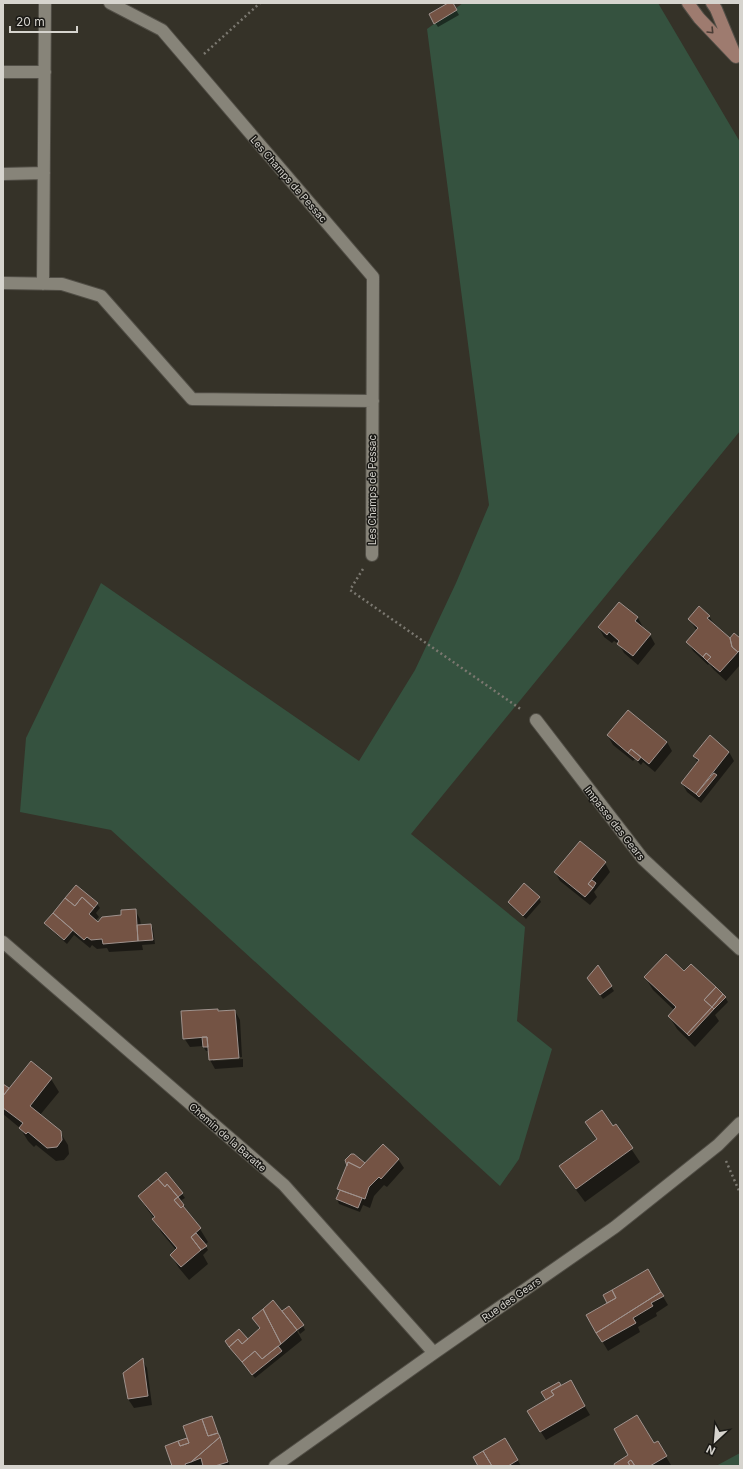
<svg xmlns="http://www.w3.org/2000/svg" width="743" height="1469" font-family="Inter,sans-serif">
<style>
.green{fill:#35523f}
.shadow{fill:#0007}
.building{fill:#745344;stroke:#9f928d}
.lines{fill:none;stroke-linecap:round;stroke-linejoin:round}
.street-casing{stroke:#514e46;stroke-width:14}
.secondary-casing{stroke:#514e46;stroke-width:14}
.path{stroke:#7b7870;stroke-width:2.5;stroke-dasharray:2 3;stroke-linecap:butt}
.street{stroke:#878479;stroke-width:12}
.secondary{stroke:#9e7b6f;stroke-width:12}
.oneway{stroke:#493c35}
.labels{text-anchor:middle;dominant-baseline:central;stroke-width:3;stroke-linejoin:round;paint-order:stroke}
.street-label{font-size:10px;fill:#d6d4ce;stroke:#1b1a16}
</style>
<rect width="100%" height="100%" fill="#353228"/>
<path class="green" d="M463,3H658L740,142V431L411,834L525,927L517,1021L552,1049L519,1159L500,1186L111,830L20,812L26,738L101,583L359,761L415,670L456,583L489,505L427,29Z
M740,1453V1466H716Z"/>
<path class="shadow" d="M450,3H452L459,15L438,27L430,15Z
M619,603L638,618L643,627L642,628L650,635L655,644L638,665L624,653L619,644L614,641L612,643L604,637L599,628Z
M709,616L715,626L731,641L740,639V665L726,681L714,670L709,664L708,665L693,651L688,642L697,631L689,619Z
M608,736L667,742L672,751L655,772L643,762L641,765L635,759L633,761L613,745Z
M729,752L734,761L701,803L687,792L682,783L698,763L694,756Z
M605,863L610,872L594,892L597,897L590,905L560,881L555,872Z
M539,898L541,902L526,919L511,906L509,902Z
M97,904L100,908L96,913L99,917L95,921L98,923L122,916L135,910L140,919L141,926L151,925L153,929L155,944L142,945L143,950L109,952L107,948L97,949L92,945L90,948L74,935L67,944L48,927L45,923Z
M598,967L614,991L603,999L591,982Z
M684,973L725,997L728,1002L715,1015L719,1021L695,1047L677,1029L669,1016L674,1010L653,990L645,977Z
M218,1010L219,1012L235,1011L240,1020L242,1057L213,1059V1061L243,1059V1067L215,1069L210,1060L209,1051H206L203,1046L190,1047L184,1038Z
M51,1079L59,1092L40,1115L60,1132L68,1145L69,1154L64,1160L56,1161L36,1145L34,1147L28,1141L20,1128L3,1114V1085L9,1090Z
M586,1122L613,1128L616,1126L640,1162L585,1202L568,1179L560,1166L597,1140Z
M398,1159L404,1168L387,1187L384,1185L374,1196L370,1208L363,1205L360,1212L339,1204L337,1199L340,1192L338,1189Z
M166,1174L182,1194L185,1198L180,1201L186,1210L185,1211L200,1229L208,1242L205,1245L208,1250L203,1255L208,1264L189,1280L179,1268L171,1255L176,1250L161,1232L154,1218L147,1209L139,1196Z
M647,1270L668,1305L656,1313L657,1316L638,1327L640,1332L608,1351L587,1316L609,1303L604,1295Z
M286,1316L303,1326L305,1330L300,1334L298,1330L297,1331L302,1340L255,1378L233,1351L260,1330L253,1318Z
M142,1360L147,1368L152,1405L134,1408L128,1399L124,1373Z
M570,1381L590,1415L546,1440L528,1411L547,1400L542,1392L558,1383L561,1387Z
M212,1417L224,1447L230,1466H204V1464L201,1466H173L189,1443Z
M505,1439L521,1466H479Z
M657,1442L671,1465L617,1466L653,1444Z"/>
<path class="building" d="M448,3H453L457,10L434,24L429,14Z
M619,602L638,617L635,621L651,634L633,656L617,644L619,641L609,632L607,635L598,627Z
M699,606L710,616L707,618L730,638L732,647L738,652L720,672L707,661L711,657L706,653L703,657L686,642L698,628L688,619Z
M734,633L740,638V650L738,652L732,647L730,638Z
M706,653L711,657L707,661L703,657Z
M628,710L667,742L649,764L631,749L628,753L607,735Z
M710,735L729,752L696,794L681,783L699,760L693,756Z
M631,749L641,757L638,761L628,753Z
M714,773L717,775L699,797L696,794Z
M580,841L606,862L588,884L593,888L585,897L554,872Z
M592,880L596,883L593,888L588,884Z
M524,883L540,897L523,916L508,902Z
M76,885L98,903L94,908L82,897L75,906L65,898Z
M82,897L94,908L89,914L98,922L102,917L121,915V910L136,909L138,941L103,944L102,939L91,940L87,937L84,940L53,913L65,898L75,906Z
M53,913L73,930L64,940L44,923Z
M151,924L153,940L138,941L137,925Z
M666,954L684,971L691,964L716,987L704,1000L712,1007L687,1034L668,1016L676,1007L644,977Z
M598,965L612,986L600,995L587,978Z
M716,987L723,994L712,1007L704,1000Z
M723,994L726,997L714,1009L712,1007Z
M712,1007L714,1009L689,1036L687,1034Z
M218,1009V1011L235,1010L239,1058L209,1060L207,1037L183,1039L181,1011Z
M202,1037H207L208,1047H203Z
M31,1061L52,1078L30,1106L61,1131L62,1140L57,1147L47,1148L28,1132L26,1134L19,1128L23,1123L3,1108V1096Z
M3,1084L9,1088L3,1096Z
M602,1110L613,1126L616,1124L633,1148L576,1189L559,1166L597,1139L585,1122Z
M383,1144L399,1159L381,1179L379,1177L369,1187L365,1199L337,1189L348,1162L360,1168Z
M351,1154H354L365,1163L360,1168L348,1162L347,1166L345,1160Z
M166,1172L183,1193L178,1197L167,1184L165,1187L158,1179Z
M158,1179L165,1187L167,1184L178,1197L174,1200L181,1208L183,1206L201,1228L191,1237L201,1250L181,1267L170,1255L177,1248L152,1219L155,1217L138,1196Z
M340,1190L362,1198L358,1208L336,1199Z
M178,1197L184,1205L181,1208L174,1200Z
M196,1233L207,1246L201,1250L191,1237Z
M648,1269L661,1292L596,1333L586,1315L616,1298L612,1290Z
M612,1290L616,1298L607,1303L603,1295Z
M661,1292L664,1296L651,1303L653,1306L633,1318L636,1323L602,1342L596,1333Z
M273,1300L297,1330L281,1344L263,1309Z
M289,1306L304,1325L297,1330L282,1311Z
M263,1309L281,1344L262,1359L255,1351L242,1362L229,1347L238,1339L242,1344L260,1328L252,1318Z
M239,1329L248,1339L242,1344L238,1339L229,1347L225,1341Z
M278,1346L282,1351L252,1375L242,1362L255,1351L262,1359Z
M143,1358L148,1396L128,1399L123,1373Z
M571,1380L585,1406L540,1432L527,1411L554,1395L551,1391Z
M559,1382L561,1385L551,1391L554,1395L546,1400L541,1392Z
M637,1415L654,1443L658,1441L667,1456L650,1466H635L631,1460L628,1462L630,1466H615L614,1464L628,1455L614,1429Z
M212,1416L218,1433L208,1436L202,1419Z
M202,1419L208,1436L218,1433L220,1437L191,1462L185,1464L186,1466H172L165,1446L178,1441L180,1446L189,1443L183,1426Z
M220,1437L228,1462L215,1466H203L201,1458L191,1462Z
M187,1438L189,1443L180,1446L178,1441Z
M505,1438L518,1460L508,1466H492L483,1451Z
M483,1451L492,1466H478L473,1457Z
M631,1460L635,1466H630L628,1462Z"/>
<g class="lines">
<defs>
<path id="street" d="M110,3L162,30L373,277L372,555
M3,72H45
M3,174L44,173
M3,283L62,284L101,296L192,399L373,401
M43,284L45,3
M536,720L643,859L740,949
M3,942L284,1185L434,1353
M275,1466L434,1353L615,1227L718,1145L740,1123"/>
<path id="secondary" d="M688,3L699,18L736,57
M712,3L716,9L733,50"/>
</defs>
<use href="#street" class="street-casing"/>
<use href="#secondary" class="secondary-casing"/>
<path class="path" d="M204,54L260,3
M363,569L350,590L522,710
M726,1161L740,1193"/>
<use href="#street" class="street"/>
<use href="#secondary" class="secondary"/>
</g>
<defs><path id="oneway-chevron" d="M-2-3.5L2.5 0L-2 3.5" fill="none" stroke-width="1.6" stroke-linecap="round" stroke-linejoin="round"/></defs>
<use class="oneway" href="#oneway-chevron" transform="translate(711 31) rotate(46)"/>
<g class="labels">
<g class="street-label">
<text transform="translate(289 179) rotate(49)">Les Champs de Pessac</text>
<text transform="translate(372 490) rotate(-90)">Les Champs de Pessac</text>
<text transform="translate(615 823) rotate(52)">Impasse des Gears</text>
<text transform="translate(228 1137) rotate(41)">Chemin de la Baratte</text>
<text transform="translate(511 1299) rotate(-35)">Rue des Gears</text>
</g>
</g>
<rect width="743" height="1469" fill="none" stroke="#d6d4ce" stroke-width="8"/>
<g transform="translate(715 1441) rotate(206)" stroke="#1b1a16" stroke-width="3" paint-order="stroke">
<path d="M0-3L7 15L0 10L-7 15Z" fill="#d6d4ce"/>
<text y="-6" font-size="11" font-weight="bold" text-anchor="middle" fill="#d6d4ce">N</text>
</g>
<path d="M10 26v6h67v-6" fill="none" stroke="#d6d4ce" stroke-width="2"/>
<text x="16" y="26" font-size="12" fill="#d6d4ce" stroke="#1b1a16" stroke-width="3" paint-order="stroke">20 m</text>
</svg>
